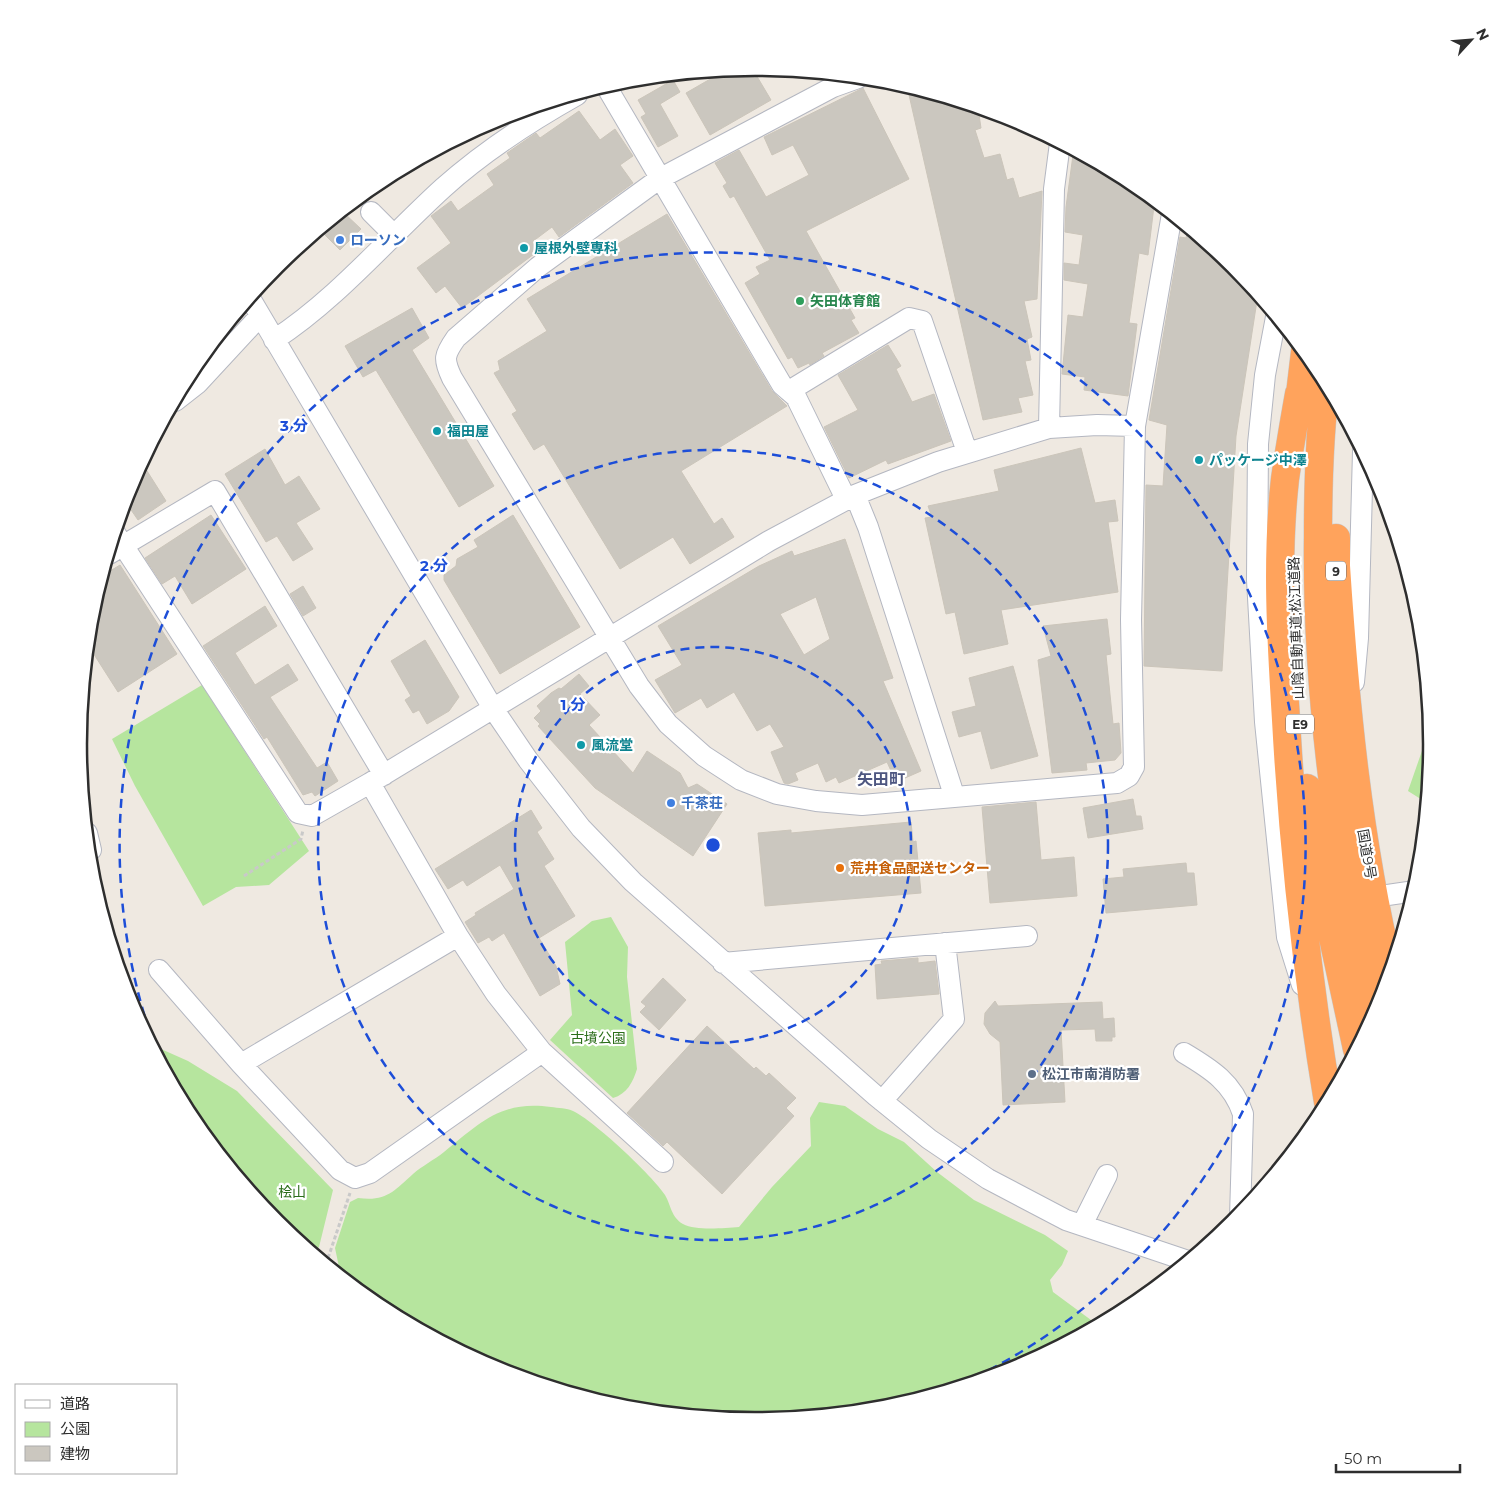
<svg xmlns="http://www.w3.org/2000/svg" width="1511" height="1489" font-family="Montserrat,'Noto Sans JP',sans-serif">
<style>
.green{fill:#b6e59e}
.building{fill:#cbc7bf;stroke:#cbc5ba;fill-rule:evenodd}
.lines{fill:none;stroke-linecap:round;stroke-linejoin:round}
.minor-casing{stroke:#b4b7c1;stroke-width:22}
.highway-casing{stroke:#c9c9c9;stroke-width:29}
.path{stroke:#c9c9c9;stroke-width:3;stroke-dasharray:4 2.5;stroke-linecap:butt}
.minor{stroke:#fff;stroke-width:20}
.highway{stroke:#ffa35c;stroke-width:28}
.ring{fill:none;stroke:#1d4ed8;stroke-width:2.5;stroke-dasharray:9 6}
.shop-dot{fill:#3f7fe0;stroke:#fff;stroke-width:2}
.culture-dot{fill:#0f9aa8;stroke:#fff;stroke-width:2}
.leisure-dot{fill:#2e9e5b;stroke:#fff;stroke-width:2}
.food-dot{fill:#e8710a;stroke:#fff;stroke-width:2}
.service-dot{fill:#5c6f8a;stroke:#fff;stroke-width:2}
.labels{text-anchor:middle;dominant-baseline:central;stroke-width:4.5;stroke-linejoin:round;paint-order:stroke}
.shield{fill:#fff;stroke:#6d6d6d;stroke-width:1}
.shield-label{font-size:12px;font-weight:bold;fill:#2e2e2e}
.shop-label{font-size:14px;font-weight:bold;fill:#366cbe;stroke:#fff;text-anchor:start}
.culture-label{font-size:14px;font-weight:bold;fill:#0d838f;stroke:#fff;text-anchor:start}
.leisure-label{font-size:14px;font-weight:bold;fill:#27864d;stroke:#fff;text-anchor:start}
.street-label{font-size:14px;fill:#2e2e2e;stroke:#fff}
.food-label{font-size:14px;font-weight:bold;fill:#c56008;stroke:#fff;text-anchor:start}
.park-label{font-size:14px;fill:#2c6e1b;stroke:#fff}
.service-label{font-size:14px;font-weight:bold;fill:#4e5e75;stroke:#fff;text-anchor:start}
.quarter-label{font-size:16px;font-weight:bold;fill:#4d5680;stroke:#fff}
.rim{fill:none;stroke:#2e2e2e;stroke-width:2.5}
.centre{fill:#1d4ed8;stroke:#fff;stroke-width:2.5}
.ring-label{font-size:15px;text-anchor:middle;font-weight:bold;fill:#1d4ed8;stroke:#fff;stroke-width:4.5;stroke-linejoin:round;paint-order:stroke}
</style>
<rect width="100%" height="100%" fill="#efe9e1"/>
<path class="green" d="M202,685L309,851L269,885L236,887L203,906L135,786L112,739Z
M1431,725L1432,745L1427,803L1408,791Z
M611,917L628,947L627,977L637,1069C633,1082 627,1094 613,1098L550,1040L572,1015L565,942L592,921Z
M152,1045L188,1061L237,1091L333,1190L319,1247L313,1253L277,1223L192,1120Z
M819,1102L845,1106L878,1129L904,1142L937,1172L974,1200L1045,1235L1068,1251L1062,1265L1050,1280L1053,1292L1091,1320L1101,1324L1014,1370L887,1409L755,1421L623,1408L496,1370L379,1307L346,1280L339,1267L335,1248L350,1202L358,1198C386,1202 394,1191 413,1174C422,1166 434,1160 444,1152C480,1123 501,1100 551,1107C558,1108 567,1108 573,1111C593,1120 653,1176 665,1195C671,1205 671,1217 683,1224C696,1231 724,1228 739,1227L772,1187L811,1146L810,1118Z"/>
<path class="building" d="M752,68L771,100L710,135L686,93L712,78L709,72Z
M673,80L680,92L660,104L678,136L658,147L641,117L646,114L638,100Z
M907,86L978,108L981,128L975,130L984,158L1000,154L1007,180L1013,178L1019,198L1042,191L1037,299L1024,301L1032,337L1027,339L1031,360L1025,361L1033,395L1018,398L1022,412L983,420Z
M863,88L909,179L806,231L855,318L851,320L859,333L822,353L824,356L810,365L809,363L798,368L792,357L788,359L745,283L760,274L756,267L770,260L734,196L730,198L723,186L727,183L715,163L739,150L766,197L809,175L793,145L772,155L764,137Z
M579,111L600,140L615,129L633,156L620,165L633,183L559,237L552,227L532,242L538,251L462,308L445,286L436,293L417,268L451,243L431,216L451,201L458,211L494,185L487,174L510,158L507,153L536,133L540,138Z
M1073,155L1086,157L1132,182L1147,194L1146,205L1154,206L1148,255L1139,253L1129,323L1137,324L1128,396L1084,390L1085,377L1062,374L1068,315L1083,317L1088,284L1064,280V263L1079,265L1083,235L1065,232L1066,207Z
M343,212L361,229L340,250L320,230Z
M667,214L772,391L787,406L681,471L714,524L722,518L734,537L690,564L673,537L620,569L544,444L534,450L512,414L517,411L494,373L500,370L498,361L547,331L527,299Z
M1188,228L1234,266L1258,294L1236,436L1222,671L1144,666L1146,485L1163,486L1167,425L1149,420L1180,237L1186,238Z
M412,308L429,338L412,350L494,486L459,507L376,370L363,377L345,346Z
M888,345L901,366L896,369L912,402L934,394L951,441L888,464L886,460L849,478L824,427L858,410L838,375Z
M1081,448L1095,503L1115,500L1118,521L1108,522L1118,592L1001,610L1008,644L964,654L955,612L946,614L925,518L932,517L928,506L999,491L994,470Z
M265,449L285,485L299,476L320,509L296,523L313,549L293,561L277,536L266,542L225,474Z
M142,463L166,501L138,520L125,501L130,485Z
M211,515L246,569L192,604L175,576L162,584L145,558Z
M513,515L580,627L500,674L444,580V575L456,566L457,559L478,547L474,540Z
M845,539L893,678L883,681L921,771L896,782L887,762L839,783L836,777L826,782L818,763L795,773L798,780L788,784L784,783L771,752L784,747L770,724L757,731L734,692L707,708L701,698L675,713L655,680L682,665L658,626L759,566L792,551L794,556ZM816,597L830,639L804,655L780,614Z
M120,565L177,654L118,692L88,645L92,612L102,576Z
M303,586L316,608L303,616L290,594Z
M265,606L277,626L235,653L255,685L288,664L298,680L270,697L317,768L327,762L338,781L315,796L312,792L303,795L267,737L264,739L203,646Z
M1107,619L1111,654L1106,655L1113,724L1119,723L1121,753L1115,760L1086,763L1087,770L1052,773L1038,660L1051,656L1043,626Z
M425,640L459,697L449,711L427,724L419,710L413,713L405,700L411,696L391,661Z
M1013,666L1038,756L991,769L981,731L959,737L952,712L976,706L969,678Z
M579,674L589,686L580,694L600,715L589,725L633,773L647,751L680,773L688,788L697,784L727,804L693,856L595,788L538,726L540,724L534,718L541,711L537,706L551,693L559,688L561,689Z
M1133,799L1136,816H1141L1143,829L1088,838L1083,808Z
M1036,802L1041,860L1074,857L1077,896L990,903L982,807Z
M531,810L542,828L537,832L554,859L544,866L575,916L539,938L556,966L560,984L540,996L504,933L492,941L489,937L478,943L465,922L476,915L475,913L514,889L500,865L467,886L463,880L448,889L435,869Z
M911,822L913,842L916,841L921,893L765,906L758,833L791,830V833Z
M1186,863L1187,873H1194L1197,905L1106,913L1103,879L1124,877L1123,869Z
M918,958V963L935,961L939,994L877,999L875,965L882,964L881,961Z
M663,978L686,1000L659,1030L640,1012L646,1006L641,1002Z
M995,1001L998,1006L1102,1002L1103,1019L1114,1018L1115,1037H1112V1041H1096L1095,1029L1061,1030L1065,1102L1003,1105L1000,1042L990,1034L984,1024L985,1013Z
M707,1026L754,1069L756,1067L766,1076L769,1073L796,1098L786,1108L794,1116L722,1194L667,1142L663,1146L627,1113Z"/>
<g class="lines">
<defs>
<path id="minor" d="M858,78L833,87L659,179L538,267L456,338C444,355 443,359 452,378L639,686L668,724L704,756L741,780L777,794L816,801L862,805L1117,783L1129,776L1134,767L1131,620L1135,426L1172,214
M606,86L782,385L796,397L846,499
M371,212L394,235
M250,298L494,710L528,760L581,828L633,882L876,1096L929,1139L988,1179L1066,1220L1188,1261
M1276,317L1265,375L1258,444L1257,580L1265,722L1287,937L1302,985
M274,340C337,299 387,239 443,188C484,151 529,122 577,95
M789,391L909,318L922,321L967,452
M175,401L198,383L260,316
M1049,428L1054,189L1060,143
M855,495L868,527L954,795
M115,533L298,813L312,816L370,783
M109,554L215,491L384,775
M1354,682L1358,638L1363,451
M87,833L91,850
M1374,897L1415,891
M723,963L1027,936
M159,970L241,1064L340,1170L355,1178L370,1173L542,1052
M1184,1053C1211,1069 1233,1083 1243,1114L1240,1217
M241,1064L458,936
M882,1101L954,1019L945,943
M663,1162L542,1052L496,994L458,936L370,783L769,541L855,495L938,462L1049,428L1097,425L1135,426
M1082,1225L1107,1175"/>
<path id="highway" d="M1326,383C1319,434 1318,486 1318,537C1316,699 1339,859 1374,1016
M1299,394C1294,422 1289,451 1285,479C1276,559 1281,640 1286,720C1293,849 1307,975 1328,1102
M1298,411L1305,352
M1336,538V566C1345,703 1358,839 1390,973
M1307,788L1324,896L1357,1049"/>
</defs>
<use href="#minor" class="minor-casing"/>
<use href="#highway" class="highway-casing"/>
<path class="path" d="M244,876L301,839L303,830
M326,1264L350,1193"/>
<use href="#minor" class="minor"/>
<use href="#highway" class="highway"/>
</g>
<g class="ring">
<circle cx="713" cy="845" r="198"/>
<circle cx="713" cy="845" r="395"/>
<path d="M159 1058A593 593 0 1 1 945 1391"/>
</g>
<g class="shop-dot">
<circle cx="340" cy="240" r="5"/>
<circle cx="671" cy="803" r="5"/>
</g>
<g class="culture-dot">
<circle cx="524" cy="248" r="5"/>
<circle cx="437" cy="431" r="5"/>
<circle cx="1199" cy="460" r="5"/>
<circle cx="581" cy="745" r="5"/>
</g>
<circle class="leisure-dot" cx="800" cy="301" r="5"/>
<circle class="food-dot" cx="840" cy="868" r="5"/>
<circle class="service-dot" cx="1032" cy="1074" r="5"/>
<g class="labels">
<g class="shield">
<rect x="1326" y="561.5" width="20" height="19" rx="4"/>
<rect x="1286" y="714.5" width="28" height="19" rx="4"/>
</g>
<g class="shield-label">
<text x="1336" y="571">9</text>
<text x="1300" y="724">E9</text>
</g>
<g class="shop-label">
<text x="350" y="240">ローソン</text>
<text x="681" y="803">千茶荘</text>
</g>
<g class="culture-label">
<text x="534" y="248">屋根外壁専科</text>
<text x="447" y="431">福田屋</text>
<text x="1209" y="460">パッケージ中澤</text>
<text x="591" y="745">風流堂</text>
</g>
<g class="leisure-label">
<text x="810" y="301">矢田体育館</text>
</g>
<g class="street-label">
<text transform="translate(1296 628) rotate(-92)">山陰自動車道;松江道路</text>
<text transform="translate(1367 854) rotate(80)">国道9号</text>
</g>
<g class="food-label">
<text x="850" y="868">荒井食品配送センター</text>
</g>
<g class="park-label">
<text x="598" y="1038">古墳公園</text>
<text x="292" y="1192">桧山</text>
</g>
<g class="service-label">
<text x="1042" y="1074">松江市南消防署</text>
</g>
<g class="quarter-label">
<text x="881" y="779">矢田町</text>
</g>
</g>
<path d="M0 0H1511V1489H0ZM87 744a668 668 0 1 1 1336 0a668 668 0 1 1-1336 0Z" fill="#fff" fill-rule="evenodd"/>
<path class="rim" d="M87 744a668 668 0 1 1 1336 0a668 668 0 1 1-1336 0Z"/>
<circle cx="713" cy="845" r="8" class="centre"/>
<g class="ring-label">
<text x="294" y="431">3 分</text>
<text x="434" y="571">2 分</text>
<text x="573" y="710">1 分</text>
</g>
<rect x="15" y="1384" width="162" height="90" fill="#ffffff" stroke="#ababab"/>
<rect x="25" y="1400" width="25" height="8" fill="#ffffff" stroke="#ababab"/>
<text x="60" y="1409" font-size="15" fill="#2e2e2e">道路</text>
<rect x="25" y="1422" width="25" height="15" fill="#b6e59e" stroke="#ababab"/>
<text x="60" y="1434" font-size="15" fill="#2e2e2e">公園</text>
<rect x="25" y="1446" width="25" height="15" fill="#cbc7bf" stroke="#ababab"/>
<text x="60" y="1459" font-size="15" fill="#2e2e2e">建物</text>
<g transform="translate(1471 40) rotate(64)" stroke="#ffffff" stroke-width="4" paint-order="stroke">
<path d="M0-4L9 19L0 12L-9 19Z" fill="#2e2e2e"/>
<text y="-8" font-size="14" font-weight="bold" text-anchor="middle" fill="#2e2e2e">N</text>
</g>
<path d="M1336 1464v8h124v-8" fill="none" stroke="#2e2e2e" stroke-width="2.5"/>
<text x="1344" y="1464" font-size="15" fill="#2e2e2e" stroke="#ffffff" stroke-width="4" paint-order="stroke">50 m</text>
</svg>
